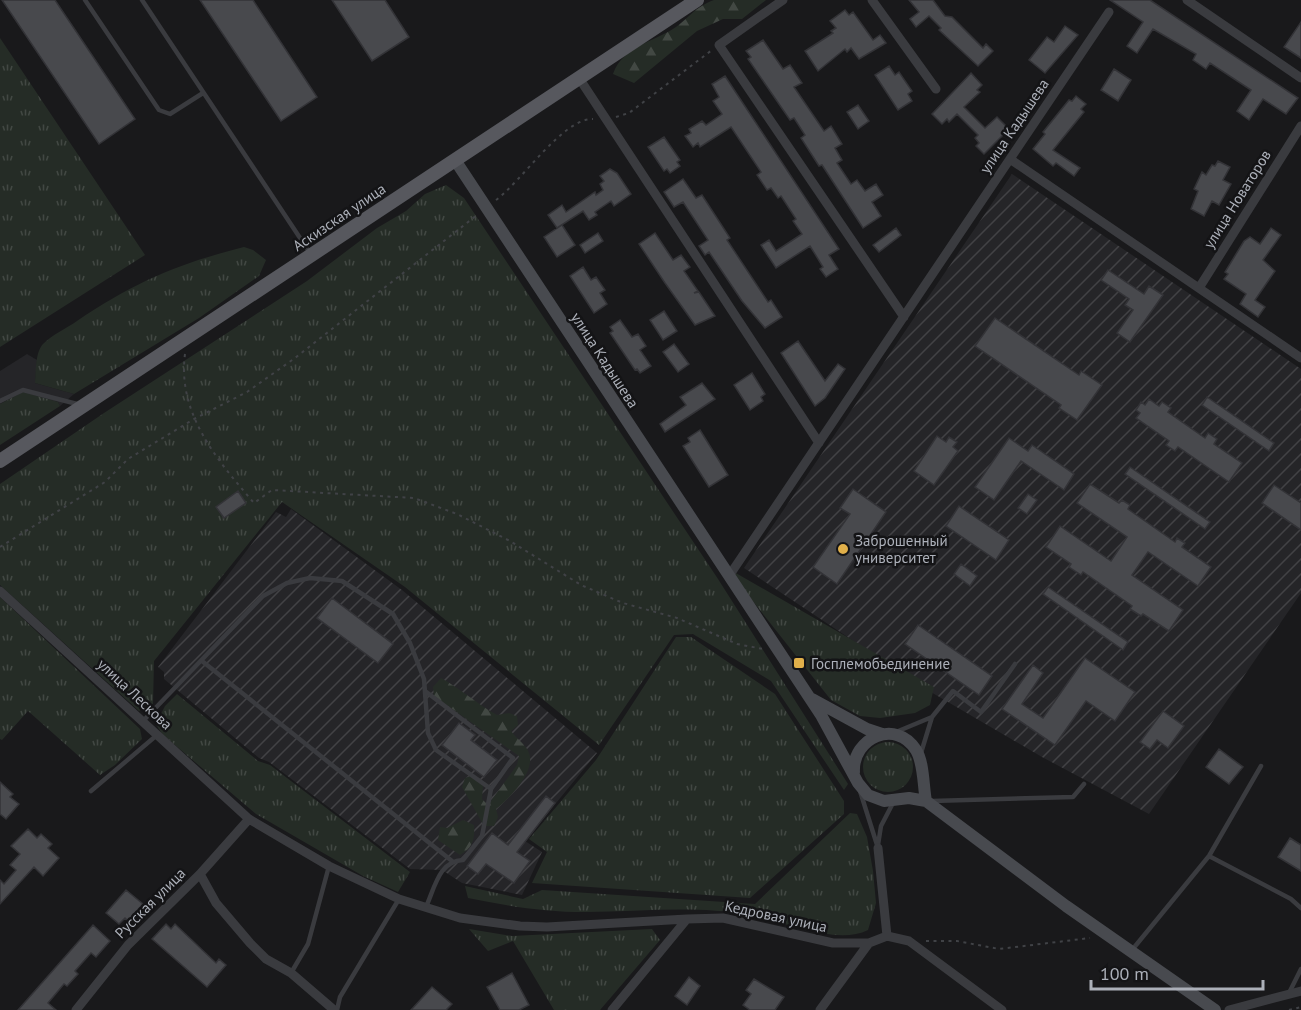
<svg xmlns="http://www.w3.org/2000/svg" width="1301" height="1010" font-family="'PT Sans',sans-serif">
<style>
.built{fill:#252528}
.industrial{fill:url(#industrial-furrows)}
.grass{fill:url(#grass-tufts)}
.forest{fill:url(#forest-firs)}
.building{fill:#48494d;stroke:#333337;stroke-width:1.5}
.lines{fill:none;stroke-linecap:round;stroke-linejoin:round}
.path{stroke:#404246;stroke-width:2;stroke-dasharray:3 4.5;stroke-linecap:butt}
.lane{stroke:#3a3b3f;stroke-width:4.5}
.street{stroke:#3a3b3f;stroke-width:9}
.secondary{stroke:#484a4f;stroke-width:12}
.primary{stroke:#57585e;stroke-width:14}
.poi-dot{fill:#e1b04a;stroke:#141416;stroke-width:2}
.labels{text-anchor:middle;dominant-baseline:central;stroke-width:5;stroke-linejoin:round;paint-order:stroke}
.street-label{font-size:15px;fill:#acb0b9;stroke:#141416}
.poi-label{font-size:15px;fill:#acb0b9;stroke:#141416;text-anchor:start}
</style>
<defs>
<pattern id="industrial-furrows" width="10" height="10" patternUnits="userSpaceOnUse" patternTransform="scale(1.5)"><rect width="10" height="10" fill="#252528"/><path d="M-1 1l2-2M0 10L10 0M9 11l2-2" fill="none" stroke="#424245"/></pattern>
<pattern id="grass-tufts" width="24" height="20" patternUnits="userSpaceOnUse" patternTransform="scale(1.5)"><rect width="24" height="20" fill="#252c26"/><path d="M3 7l-1-3M5 7V3M7 7l1-3M15 17l-1-3M17 17v-4M19 17l1-3" fill="none" stroke="#424843"/></pattern>
<pattern id="forest-firs" width="22" height="20" patternUnits="userSpaceOnUse" patternTransform="scale(1.5)"><rect width="22" height="20" fill="#252c26"/><path d="M5 1l3.5 6h-7zM16 11l3.5 6h-7z" fill="#424843"/></pattern>
</defs>
<rect width="100%" height="100%" fill="#19191b"/>
<path class="built" d="M27,354L37,360L35,383L74,394L60,406L58,402L16,394L0,404V371Z"/>
<path class="industrial" d="M1012,174L1301,369V593L1149,814L1042,757L924,688L744,568Z
M291,509L402,590L597,753L525,841L542,852L522,895L462,883L442,870L410,869L269,762L259,758L164,679V672L158,667L276,512L286,517Z"/>
<path class="grass" d="M0,38L145,255L0,347Z
M446,185L464,198L718,579L848,784L844,790L771,681L693,634L674,635L599,745L405,587L282,502L154,661L153,704L139,711L0,585V484L104,413L307,281L377,228L406,211L425,194Z
M244,247L253,250L266,260L259,276L199,318L74,394L35,383C36,372 35,353 43,344C52,335 67,328 77,321C135,282 177,264 244,247Z
M23,392L58,402L60,406L0,445V404Z
M734,572L934,687L930,705L915,713L880,718L860,716L831,700L737,581Z
M0,597L140,729L142,739L115,765L100,775L28,711L2,740L0,739Z
M676,637H691L775,694L844,801V814L750,898L532,883L547,852L529,839L596,760Z
M177,694L258,761L270,765L410,872L398,892L363,876L256,814L162,734L156,724L165,706Z
M863 767a25 25 0 1 1 50 0a25 25 0 1 1-50 0Z
M850,813L857,814L867,837L873,871L876,903L868,930C836,946 784,921 749,915C696,905 639,912 585,912C545,912 507,906 468,898L465,886L523,899L542,890L755,904Z
M469,929L512,936L652,929L660,940L600,1010H554L513,941L488,951Z"/>
<path class="forest" d="M714,0H766L742,19H723L697,31L634,83L613,74C623,46 654,42 676,27C691,16 695,7 714,0Z
M441,678C461,689 477,704 497,715L509,713L517,716L518,725L511,731C516,738 527,746 529,753C536,772 509,799 496,809L498,817L494,826H484L462,787L465,778L473,775L483,786L482,799L488,805L517,765L519,756L434,696L433,687Z
M463,820L474,825C475,839 473,848 460,855L438,840L440,827L447,828Z"/>
<path class="building" d="M2,0H55L135,119L99,144Z
M200,0H253L317,97L281,121Z
M332,0H385L409,37L372,61Z
M909,0H933L945,16L952,17L983,48L986,44L993,51L978,66L939,30L941,28L929,16L916,27L910,19L919,12Z
M1110,0H1150L1298,98L1286,114L1263,99L1249,120L1237,111L1251,90L1210,63L1206,69L1193,60L1196,54L1153,29L1137,53L1127,46L1143,22Z
M845,10L849,15L853,12L873,40L880,35L886,43L859,59L851,48L847,52L845,49L818,71L805,51L833,33L831,31L836,28L830,21Z
M1301,22V58L1284,47Z
M1065,26L1078,35L1045,73L1029,60L1047,37L1054,42Z
M763,40L783,69L790,65L802,83L794,87L824,131L831,126L842,144L835,148L842,160L837,163L851,184L857,180L865,191L876,184L883,195L872,202L881,216L863,228L822,165L819,166L801,138L805,135L794,118L790,120L748,59L751,57L746,51Z
M889,66L895,75L899,72L912,91L908,94L912,101L898,110L875,75Z
M1114,69L1131,80L1118,101L1101,90Z
M971,73L982,85L977,90L980,92L964,107L985,128L997,117L1009,129L984,154L976,146L979,143L975,138L978,135L957,114L949,122L947,119L942,124L932,114Z
M725,76L839,249L829,255L838,269L826,277L820,269L823,267L810,246L776,268L761,245L769,240L776,251L802,234L793,221L796,219L781,196L778,198L771,188L767,190L757,175L761,172L731,127L700,147L698,143L693,147L685,136L691,133L689,129L702,121L706,125L722,114L713,101L719,97L712,84Z
M1076,96L1086,104L1081,109L1084,112L1053,150L1080,168L1074,176L1056,163L1053,166L1033,149L1045,134L1043,132L1069,100L1072,101Z
M858,105L869,121L858,129L847,112Z
M664,137L680,160L677,162L680,166L670,173L667,169L664,171L648,147Z
M1218,161L1230,167L1223,180L1231,184L1219,205L1212,201L1204,216L1191,209L1198,191L1194,189L1202,172L1206,175L1212,165L1215,166Z
M610,169L617,173L631,194L614,206L611,201L595,212L597,215L589,220L583,211L557,228L548,215L562,205L566,212L595,192L596,195L603,190L600,184L604,181L600,176Z
M683,179L696,198L702,195L730,238L727,240L768,302L771,300L782,317L765,328L742,301L709,252L705,255L699,246L708,240L683,202L674,207L664,192Z
M562,225L575,245L557,257L544,237Z
M896,228L901,235L879,252L873,245Z
M1271,228L1281,235L1263,260L1275,271L1255,300L1265,307L1258,317L1240,304L1246,294L1224,279L1228,274L1225,272L1244,241L1250,237L1260,244Z
M598,233L603,241L585,253L580,245Z
M655,233L673,260L681,255L690,267L684,271L698,291L694,293L699,292L715,316L695,325L665,283L639,244Z
M583,267L591,280L596,277L605,290L600,293L607,304L594,313L570,276Z
M1108,270L1144,294L1149,286L1163,295L1130,342L1117,333L1133,310L1125,305L1129,299L1101,280Z
M664,311L677,331L663,340L650,320Z
M995,318L1079,375L1081,371L1102,385L1077,420L1059,408L1061,405L975,346Z
M620,320L632,337L638,334L646,346L640,350L651,366L640,373L637,369L635,370L610,333L613,331L610,327Z
M798,341L825,381L838,364L845,369L825,398L815,406L781,353Z
M674,344L689,364L678,372L663,352Z
M752,373L765,394L761,397L763,401L750,410L734,385Z
M702,383L715,399L665,432L660,424L686,405L680,397Z
M1207,397L1274,443L1269,451L1202,405Z
M1149,399L1159,406L1162,402L1171,408L1168,412L1205,438L1208,433L1217,439L1214,444L1242,463L1229,482L1178,447L1175,451L1166,445L1169,441L1136,418L1140,413L1136,410L1141,402L1145,405Z
M700,430L728,475L709,487L683,446L690,442L688,438Z
M937,436L946,442L949,437L957,442L953,447L958,451L934,485L914,471Z
M1009,438L1028,451L1032,445L1074,474L1064,490L1021,461L994,500L975,487Z
M1130,467L1210,522L1205,529L1125,474Z
M1090,484L1119,503L1122,500L1130,505L1128,509L1175,542L1177,538L1185,543L1182,547L1211,567L1198,586L1148,552L1132,575L1183,610L1169,631L1143,614L1141,616L1130,609L1132,606L1083,572L1081,575L1069,567L1071,564L1046,547L1060,526L1111,561L1127,537L1077,503Z
M1274,485L1301,503V530L1262,503Z
M853,489L886,512L837,584L813,567L850,514L840,508Z
M238,491L246,503L224,518L216,507Z
M1028,494L1037,500L1027,514L1018,508Z
M959,506L1009,540L996,560L946,526Z
M961,564L977,576L970,586L954,574Z
M1048,587L1128,642L1123,650L1043,594Z
M332,598L393,644L378,663L317,618Z
M918,625L992,676L979,695L905,644Z
M1085,658L1135,692L1115,721L1086,701L1055,745L1002,709L1033,665L1043,673L1022,704L1043,718Z
M1163,711L1184,726L1168,748L1157,740L1150,749L1140,742Z
M459,723L475,735L471,740L497,760L484,777L442,745Z
M1219,749L1243,767L1229,784L1206,767Z
M0,782L13,794L10,797L19,804L6,819L0,814Z
M546,796L555,803L517,852L530,861L514,883L486,864L478,874L467,866L492,833L508,845Z
M28,829L37,838L41,834L52,844L48,848L59,858L43,876L34,867L0,904V880L4,884L16,870L10,865L20,854L11,846Z
M1290,838L1301,845V871L1278,857Z
M126,890L143,904L128,921L125,918L119,924L106,913Z
M166,924L171,929L175,924L216,963L219,959L226,965L207,987L152,939Z
M93,925L110,941L96,957L91,953L75,971L78,974L67,986L64,984L48,1003L56,1010H18Z
M512,973L529,1005L519,1010H500L487,987Z
M689,977L700,986L687,1005L675,996Z
M754,979L784,997L775,1010H750L743,1005L751,994L746,990Z
M432,987L452,1004L446,1010H411Z"/>
<g class="lines">
<path class="path" d="M616,117L629,113L712,50
M496,200C521,182 563,118 593,119
M185,354C177,414 218,461 254,503L272,490L414,498L457,514L510,541L581,585L623,603L677,618L737,644L763,649
M0,547L105,482L128,459L194,419L247,392L295,358L477,215
M926,941H957L999,949L1090,938
M1289,1010L1301,1007"/>
<path class="lane" d="M85,0L159,110L170,114L203,93
M142,0L310,253
M0,401L23,390L81,405
M202,661L452,861
M425,691L513,758L491,789L482,836L463,860C439,861 435,887 426,907
M143,721L263,596L287,583L310,578L342,581L393,614L410,643L424,679L428,733L436,750L491,789
M896,732L932,717
M921,753L932,717L953,691L981,712L1015,664
M91,791L157,735
M860,791L878,848
M932,801L1073,797L1084,784
M878,845L881,826L893,803
M1209,856L1291,899L1301,908
M1132,950L1209,856L1261,766
M291,973L308,944L329,866
M1289,993L1301,969
M337,1010L340,997L399,899"/>
<path class="street" d="M783,0L719,45L904,317
M872,0L936,89
M1187,0L1301,78
M579,78L819,443
M1010,159L1301,358
M1199,288L1301,126
M729,576L1109,12
M0,591L249,819L329,866L399,899L460,918L520,926L547,927L687,919
M878,848L887,936L909,941L1002,1010
M200,874L216,903L250,943L266,959L291,973L334,1010
M76,1010L128,945L200,874L249,819
M612,1010L687,919L723,918L833,943H869
M820,1010L869,943L887,936
M1229,1010L1301,991"/>
<path class="secondary" d="M455,160L821,715L858,783L868,795L884,801L909,798L926,801L1066,906L1215,1010
M812,699L867,729L882,734
M854,772C852,738 896,718 916,750C924,763 923,785 926,801"/>
<path class="primary" d="M0,461L697,0"/>
</g>
<g class="poi-dot">
<circle cx="843" cy="549" r="6"/>
<rect x="793" y="657" width="12" height="12" rx="3"/>
</g>
<g class="labels">
<g class="street-label">
<text transform="translate(1014 126) rotate(-56)">улица Кадышева</text>
<text transform="translate(1237 199) rotate(-58)">улица Новаторов</text>
<text transform="translate(339 217) rotate(-34)">Аскизская улица</text>
<text transform="translate(605 360) rotate(57)">улица Кадышева</text>
<text transform="translate(135 694) rotate(43)">улица Лескова</text>
<text transform="translate(150 903) rotate(-45)">Русская улица</text>
<text transform="translate(776 916) rotate(12)">Кедровая улица</text>
</g>
<g class="poi-label">
<text x="855" y="540">Заброшенный<tspan x="855" dy="17">университет</tspan></text>
<text x="811" y="663">Госплемобъединение</text>
</g>
</g>
<path d="M1091 980v9h172v-9" fill="none" stroke="#acb0b9" stroke-width="3"/>
<text x="1100" y="980" font-size="18" fill="#acb0b9" stroke="#141416" stroke-width="4.5" paint-order="stroke">100 m</text>
</svg>
